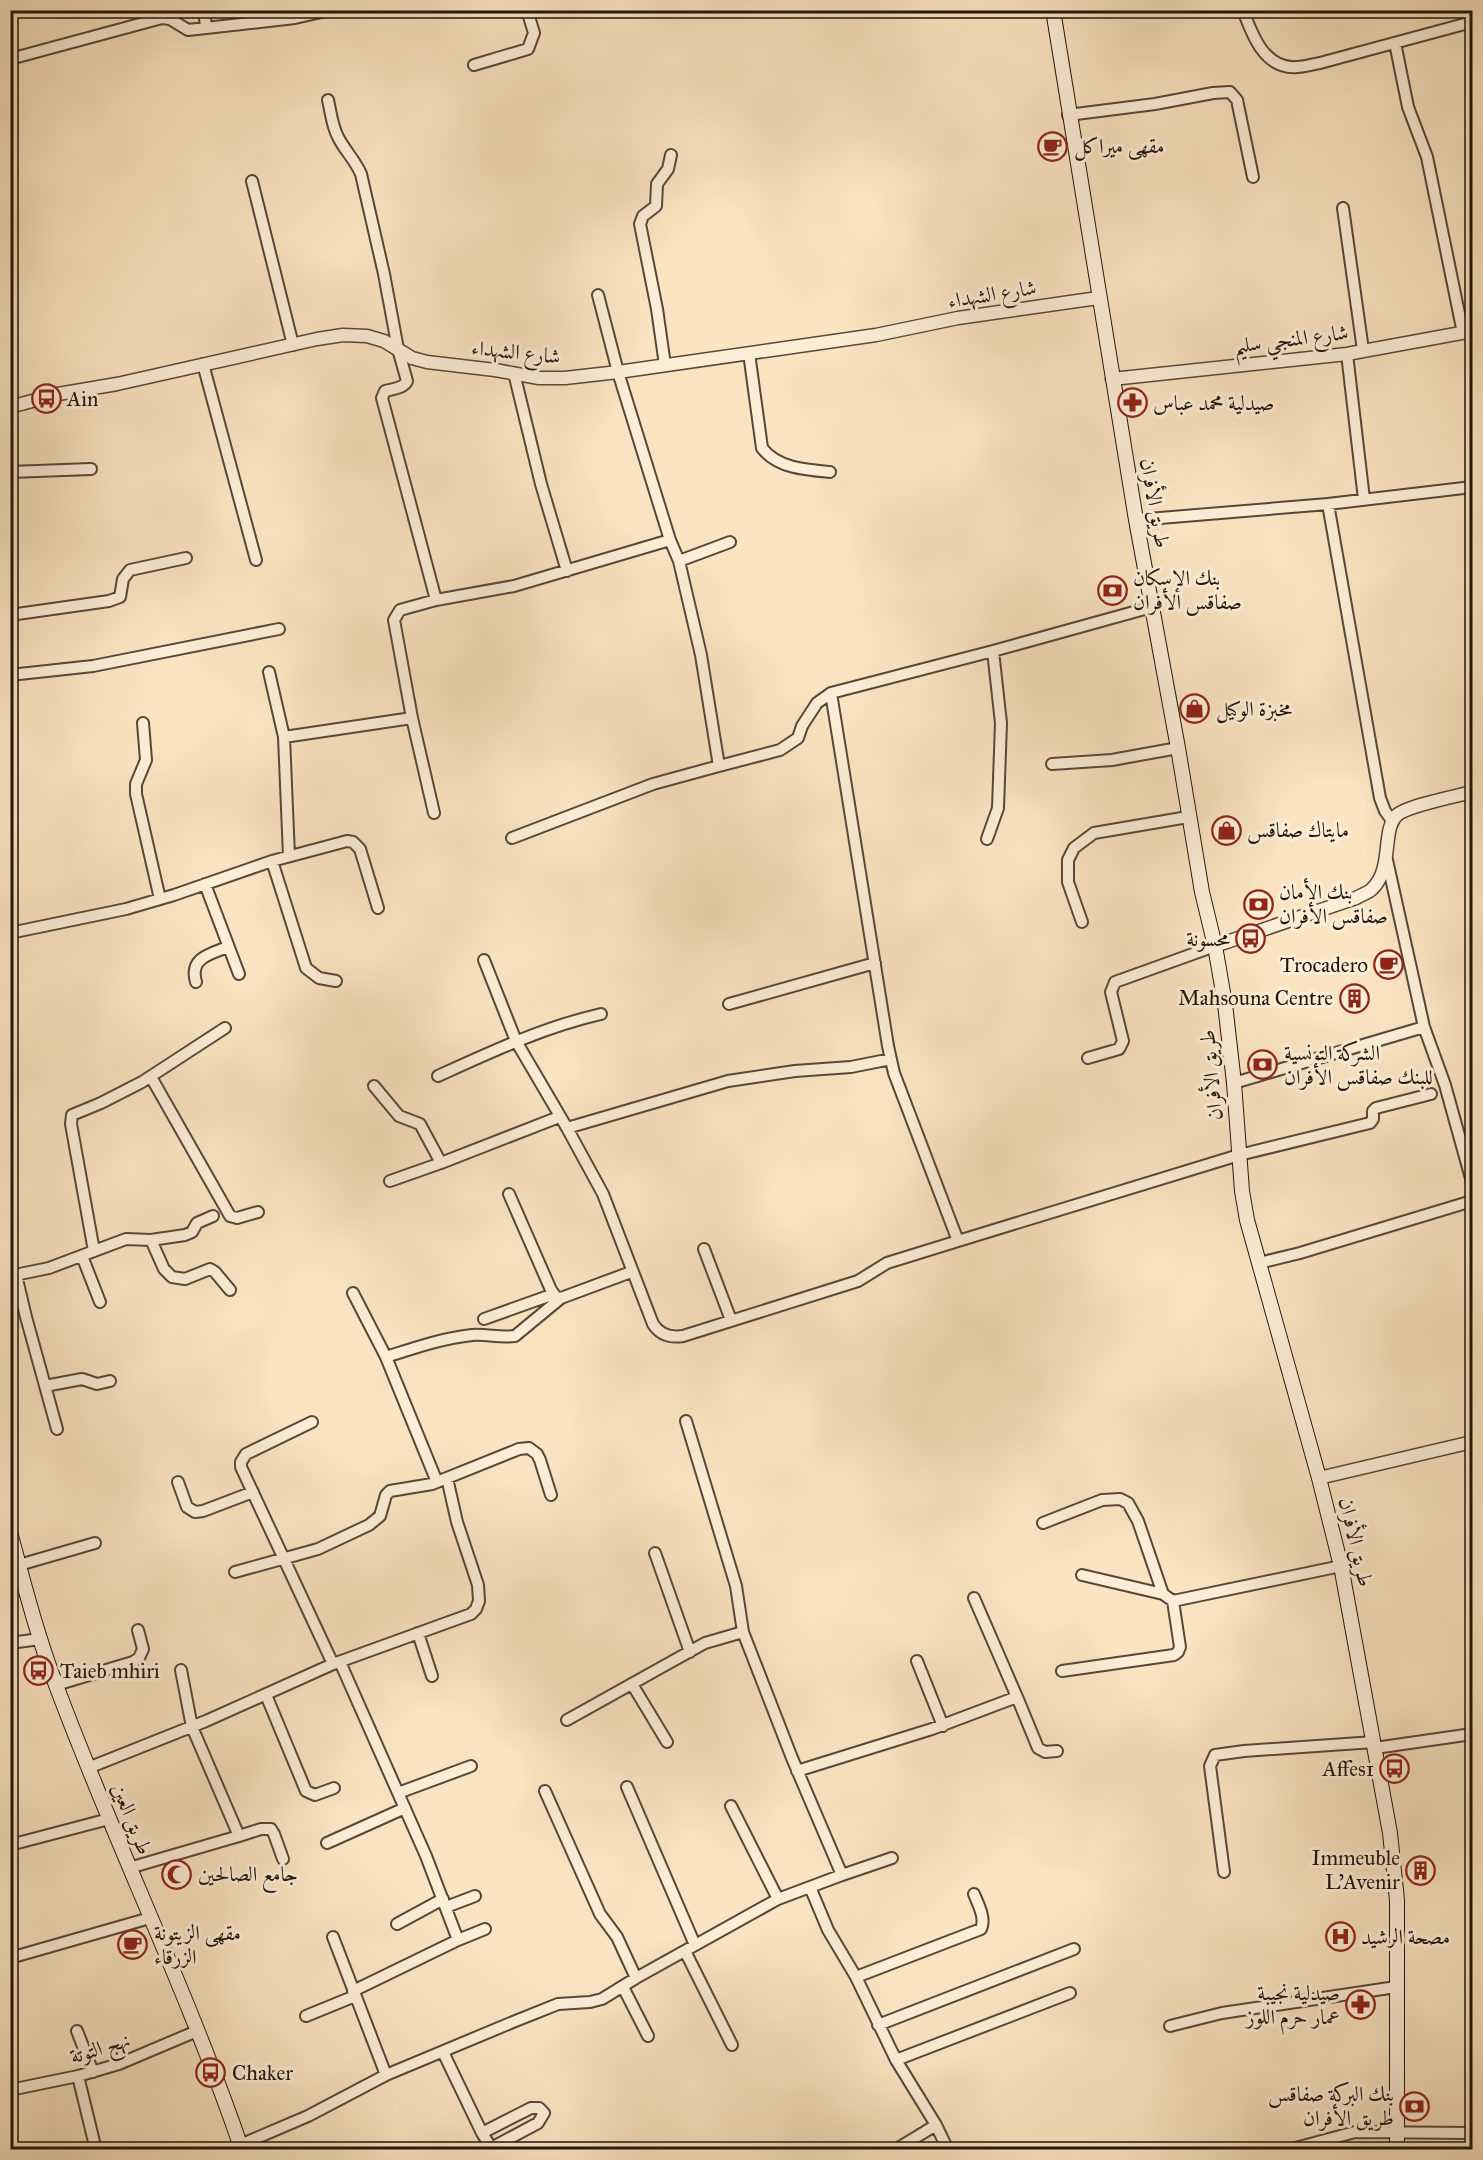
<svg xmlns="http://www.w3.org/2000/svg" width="1483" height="2160" font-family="'IM FELL Great Primer',Amiri,serif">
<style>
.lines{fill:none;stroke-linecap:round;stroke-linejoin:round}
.minor-casing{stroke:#564838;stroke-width:14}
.tertiary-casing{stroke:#564838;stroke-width:15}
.secondary-casing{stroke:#20150a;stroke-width:16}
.minor{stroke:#fbedd6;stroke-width:10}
.tertiary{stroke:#fbedd6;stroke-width:12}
.secondary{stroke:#fbedd6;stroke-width:14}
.labels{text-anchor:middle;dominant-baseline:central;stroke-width:6;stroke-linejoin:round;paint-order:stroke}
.poi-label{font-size:21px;fill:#20150a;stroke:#fbedd6;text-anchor:start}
.street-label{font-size:21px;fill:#20150a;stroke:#fbedd6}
</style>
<rect width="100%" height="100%" fill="#f9e3c0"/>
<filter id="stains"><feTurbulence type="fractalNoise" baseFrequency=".00333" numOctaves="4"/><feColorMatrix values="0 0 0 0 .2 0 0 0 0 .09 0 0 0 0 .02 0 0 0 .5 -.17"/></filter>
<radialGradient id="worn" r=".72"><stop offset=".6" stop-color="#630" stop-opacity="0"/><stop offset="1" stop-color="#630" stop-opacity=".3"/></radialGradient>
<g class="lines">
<defs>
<path id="minor" d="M204,10L206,27
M1243,10C1252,35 1265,70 1297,67C1305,67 1313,64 1320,63L1472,22
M1395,43L1408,107L1427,157L1463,333
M10,59L162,18L170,19L188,30L295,18L330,10
M474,65L528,49L534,33L527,10
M328,100C331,113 332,126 338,137C345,151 355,160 361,174L384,274L398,349L407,381C404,388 393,389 385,391L382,398L436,600
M1068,115L1155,104L1213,93L1230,92L1237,100L1253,177
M252,181L293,345
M1343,208L1363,350
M598,295L618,372L670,540
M749,353L762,448C777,468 806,470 830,472
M1347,354L1364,499
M203,364L256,560
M665,365L657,309L640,224L643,216L656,206L657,184L668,169L671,155
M514,373L541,484L567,571
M10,472L91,469
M1328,504L1380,798L1385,811L1393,822
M1136,520L1328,504L1472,487
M679,561L730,542
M1152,607L993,651L831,693L888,1046L894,1073L958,1241L1239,1155L1370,1123L1373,1119V1111L1376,1108L1431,1094
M10,615L109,601L120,597L123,579L130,570L186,558
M269,672L284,737L289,856
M10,675L93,666L279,629
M412,718L434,813
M143,723L146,760L136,784V794L160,899
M284,737L412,718L394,620L400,610L436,600L514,586L670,540L679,561L701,655L719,766L780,750L798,738L802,726L817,703L831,693
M1052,764L1112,760L1178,748
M512,838L653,784L719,766
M987,839L998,808L1001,723L993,651
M1387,860L1424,1027L1445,1085L1472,1182
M272,861L306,968L319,978L336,981
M205,884L239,974
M1082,922L1068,882V860L1074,848L1094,833L1188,817
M10,933L126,909L174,895L272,861L347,841L353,842L360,849L378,908
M484,960L516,1041L567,1128L728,1081L795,1071L851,1067L891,1059
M196,982C189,958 210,954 228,947
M729,1004L875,963
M1088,1058L1119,1049L1123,1041L1111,992L1115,982L1215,946
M438,1076C491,1052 544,1027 601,1014
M151,1077L230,1216L237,1218L258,1212
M1234,1083L1424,1027
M374,1086L399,1116L420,1124L441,1163
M567,1128L603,1194L653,1324C660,1335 670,1338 683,1336L858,1281L887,1263L958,1241
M390,1181L441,1163L559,1117
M509,1194L551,1290L556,1297L561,1298
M151,1240L164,1269L172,1277L185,1279L210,1269L215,1272L230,1290
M704,1249L731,1320
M94,1251L71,1124L72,1115L101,1103L142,1082L225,1028
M82,1256L100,1302
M1259,1263L1300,1253L1472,1201
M16,1275L26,1317L57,1429
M10,1276L49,1268L126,1239L151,1240L185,1235L192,1232L197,1223L213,1216
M353,1293L386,1357L437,1482
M484,1319L554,1294
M386,1357C414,1348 443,1338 472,1335C487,1334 501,1338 515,1336L561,1298L631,1272
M45,1386L82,1379L97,1384L110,1381
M686,1421L736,1586L743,1632L792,1758L842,1875L810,1887
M312,1422L246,1454L241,1462V1467L333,1664
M178,1482L187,1507L195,1512L203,1511L253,1492
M1043,1523L1102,1500L1120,1499L1128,1503L1138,1521L1163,1594L1173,1601
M655,1553L690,1652
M19,1565L95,1543
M235,1572L318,1549L369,1525L380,1516L386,1495L390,1491L432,1484L519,1449L529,1448L537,1454L540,1460L551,1495
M1082,1575L1163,1594
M418,1633L432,1676
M10,1643L40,1639
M917,1661L943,1726
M340,1662L426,1856L458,1940
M181,1670L192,1727L239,1836L261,1829H271L274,1834L283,1859
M1062,1671L1174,1655L1178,1652L1180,1647L1173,1601L1341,1566
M632,1684L667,1742
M56,1685L133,1662L139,1658L143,1649L138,1630
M266,1695L306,1791L315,1795L334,1788
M1017,1697L1038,1748L1045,1752L1057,1751
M567,1720L705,1643L743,1632
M1375,1748L1472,1734
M88,1768L206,1721L333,1664L471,1614L476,1609L479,1601L478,1585L457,1522L447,1478
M797,1771L932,1729L1017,1697L974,1598
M627,1787L695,1945
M545,1791L600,1914L617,1937L636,1978
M398,1793L471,1766
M731,1806L778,1899
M327,1843L405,1808
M10,1845L109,1819
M129,1868L239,1836
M1224,1872L1210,1766L1215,1755L1244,1751L1374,1742
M842,1875L892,1858
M446,1907L475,1896
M397,1924L443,1899
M333,1937L386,2075
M685,1951L732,2045
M10,1958L150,1918
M856,1977L981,1929C986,1918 978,1904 974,1894
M623,1987L648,2036
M353,1991L458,1940L485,1929
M306,2016L355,1996
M878,2025L1074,1949
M1170,2026L1222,2013L1396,1987
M77,2031L93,2072
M443,2052L482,2133L490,2146H495L538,2123L544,2113L539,2108H531L482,2133
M896,2060L1070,1993
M78,2076L96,2150
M10,2090L78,2076L119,2064L197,2031
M240,2145L308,2116L386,2075L513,2022L558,2004L590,2002L602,1999L636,1978L778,1899L810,1887L828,1930L856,1977L896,2060L936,2125L948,2150
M895,2150L936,2125
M1288,2150L1355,2132L1472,2133"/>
<path id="tertiary" d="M1112,379L1347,354L1472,331
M10,407L58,394L117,384L317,339L343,335L367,336L384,341L412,358L427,362L495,370L539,378H565L618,372L876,335L958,318L1098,298
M1215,946L1356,898C1361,895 1368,893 1372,889C1394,868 1381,830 1397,815C1407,806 1457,796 1472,792
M1319,1478L1472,1442"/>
<path id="secondary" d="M1053,10L1136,520L1178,748L1202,892L1215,946L1225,1004L1234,1083L1242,1191L1247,1220L1319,1478L1341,1566L1390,1833L1397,1900V2150
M10,1532C24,1584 37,1635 56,1685C114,1841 188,1992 242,2150"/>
</defs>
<use href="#minor" class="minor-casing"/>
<use href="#tertiary" class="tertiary-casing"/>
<use href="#secondary" class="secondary-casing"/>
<use href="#minor" class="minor"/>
<use href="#tertiary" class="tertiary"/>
<use href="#secondary" class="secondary"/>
</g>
<defs>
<symbol id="cafe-ring" viewBox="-11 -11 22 22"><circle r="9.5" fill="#fbedd6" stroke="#8f2418" stroke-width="1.5"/><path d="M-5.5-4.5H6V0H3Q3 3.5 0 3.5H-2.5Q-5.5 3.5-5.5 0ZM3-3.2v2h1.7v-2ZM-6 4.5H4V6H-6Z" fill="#8f2418"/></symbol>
<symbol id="bus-ring" viewBox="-11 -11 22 22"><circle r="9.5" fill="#fbedd6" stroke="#8f2418" stroke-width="1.5"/><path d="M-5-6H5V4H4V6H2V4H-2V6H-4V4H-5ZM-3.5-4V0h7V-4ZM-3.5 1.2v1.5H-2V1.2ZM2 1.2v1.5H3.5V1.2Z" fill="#8f2418"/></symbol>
<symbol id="pharmacy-ring" viewBox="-11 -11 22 22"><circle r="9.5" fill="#fbedd6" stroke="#8f2418" stroke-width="1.5"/><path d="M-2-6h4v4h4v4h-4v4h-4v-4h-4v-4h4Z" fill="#8f2418"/></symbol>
<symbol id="bank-ring" viewBox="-11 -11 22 22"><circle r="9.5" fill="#fbedd6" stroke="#8f2418" stroke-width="1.5"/><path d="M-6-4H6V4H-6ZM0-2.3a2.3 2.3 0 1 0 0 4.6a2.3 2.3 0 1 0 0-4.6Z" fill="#8f2418"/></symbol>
<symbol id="shop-ring" viewBox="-11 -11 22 22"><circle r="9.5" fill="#fbedd6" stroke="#8f2418" stroke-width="1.5"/><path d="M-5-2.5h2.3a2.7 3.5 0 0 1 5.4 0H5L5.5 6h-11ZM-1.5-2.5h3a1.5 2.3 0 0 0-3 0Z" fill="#8f2418"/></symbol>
<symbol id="building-ring" viewBox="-11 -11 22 22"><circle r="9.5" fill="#fbedd6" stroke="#8f2418" stroke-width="1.5"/><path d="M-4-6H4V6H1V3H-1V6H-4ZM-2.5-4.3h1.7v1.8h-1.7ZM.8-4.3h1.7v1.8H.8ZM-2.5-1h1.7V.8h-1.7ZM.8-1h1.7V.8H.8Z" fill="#8f2418"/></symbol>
<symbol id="mosque-ring" viewBox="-11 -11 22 22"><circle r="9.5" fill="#fbedd6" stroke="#8f2418" stroke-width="1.5"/><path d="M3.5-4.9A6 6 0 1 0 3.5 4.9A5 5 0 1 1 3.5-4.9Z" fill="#8f2418"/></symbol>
<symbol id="hospital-ring" viewBox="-11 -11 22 22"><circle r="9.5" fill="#fbedd6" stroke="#8f2418" stroke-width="1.5"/><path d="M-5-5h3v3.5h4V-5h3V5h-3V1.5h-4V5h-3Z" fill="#8f2418"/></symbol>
</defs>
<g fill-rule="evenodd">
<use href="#cafe-ring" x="1036" y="130" width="33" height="33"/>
<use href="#bus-ring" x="30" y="382" width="33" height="33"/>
<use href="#pharmacy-ring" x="1116" y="386" width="33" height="33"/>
<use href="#bank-ring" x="1096" y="574" width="33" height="33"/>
<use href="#shop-ring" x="1178" y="692" width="33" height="33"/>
<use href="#shop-ring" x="1210" y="814" width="33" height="33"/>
<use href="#bank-ring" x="1242" y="888" width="33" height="33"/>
<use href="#bus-ring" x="1234" y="922" width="33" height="33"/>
<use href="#cafe-ring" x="1372" y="948" width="33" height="33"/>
<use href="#building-ring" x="1338" y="982" width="33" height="33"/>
<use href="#bank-ring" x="1246" y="1048" width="33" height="33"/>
<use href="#bus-ring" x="22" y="1654" width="33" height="33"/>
<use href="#bus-ring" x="1378" y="1752" width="33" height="33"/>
<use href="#building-ring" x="1404" y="1854" width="33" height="33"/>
<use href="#mosque-ring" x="160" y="1858" width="33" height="33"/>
<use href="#hospital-ring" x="1324" y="1920" width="33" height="33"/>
<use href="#cafe-ring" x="116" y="1928" width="33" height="33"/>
<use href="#pharmacy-ring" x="1344" y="1988" width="33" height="33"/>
<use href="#bus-ring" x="194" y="2056" width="33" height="33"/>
<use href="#bank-ring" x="1398" y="2090" width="33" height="33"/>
</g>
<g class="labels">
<g class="poi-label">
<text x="1074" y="146">مقهى ميراكل</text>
<text x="67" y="399">Ain</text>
<text x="1153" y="403">صيدلية محمد عباس</text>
<text x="1133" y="578">بنك الإسكان<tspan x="1133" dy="24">صفاقس الأفران</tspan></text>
<text x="1216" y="709">مخبزة الوكيل</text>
<text x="1247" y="830">مايتاك صفاقس</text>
<text x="1279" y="892">بنك الأمان<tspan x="1279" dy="24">صفاقس الأفران</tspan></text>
<text x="1230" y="939" text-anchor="end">محسونة</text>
<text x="1368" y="965" text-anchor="end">Trocadero</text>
<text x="1333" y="998" text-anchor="end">Mahsouna Centre</text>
<text x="1284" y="1053">الشركة التونسية<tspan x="1284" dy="24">للبنك صفاقس الأفران</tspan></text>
<text x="60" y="1671">Taieb mhiri</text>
<text x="1374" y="1769" text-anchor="end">Affes1</text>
<text x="1400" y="1858" text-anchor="end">Immeuble<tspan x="1400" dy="24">L'Avenir</tspan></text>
<text x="198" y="1874">جامع الصالحين</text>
<text x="154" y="1933">مقهى الزيتونة<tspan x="154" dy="24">الزرقاء</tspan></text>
<text x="1361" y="1937">مصحة الرشيد</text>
<text x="1340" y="1993" text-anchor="end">صيدلية نجيبة<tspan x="1340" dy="24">عمار حرم اللوز</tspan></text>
<text x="232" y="2073">Chaker</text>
<text x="1394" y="2094" text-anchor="end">بنك البركة صفاقس<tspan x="1394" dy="24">طريق الأفران</tspan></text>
</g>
<g class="street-label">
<text transform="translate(992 294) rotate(-9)">شارع الشهداء</text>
<text transform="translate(1291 339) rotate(-7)">شارع المنجي سليم</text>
<text transform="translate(516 352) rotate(6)">شارع الشهداء</text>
<text transform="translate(1155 503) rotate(80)">طريق الأفران</text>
<text transform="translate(1211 1075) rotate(-95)">طريق الأفران</text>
<text transform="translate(1356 1542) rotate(77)">طريق الأفران</text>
<text transform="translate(132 1819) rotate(68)">طريق العين</text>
<text transform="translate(100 2048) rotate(-17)">نهج التوتة</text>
</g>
</g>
<rect width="1483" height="2160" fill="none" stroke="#f9e3c0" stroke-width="36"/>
<rect x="12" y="12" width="1459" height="2136" fill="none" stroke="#20150a" stroke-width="3"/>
<rect x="18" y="18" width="1447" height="2124" fill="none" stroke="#20150a" stroke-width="1.5"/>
<rect width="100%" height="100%" filter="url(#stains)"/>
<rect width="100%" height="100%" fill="url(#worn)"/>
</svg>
